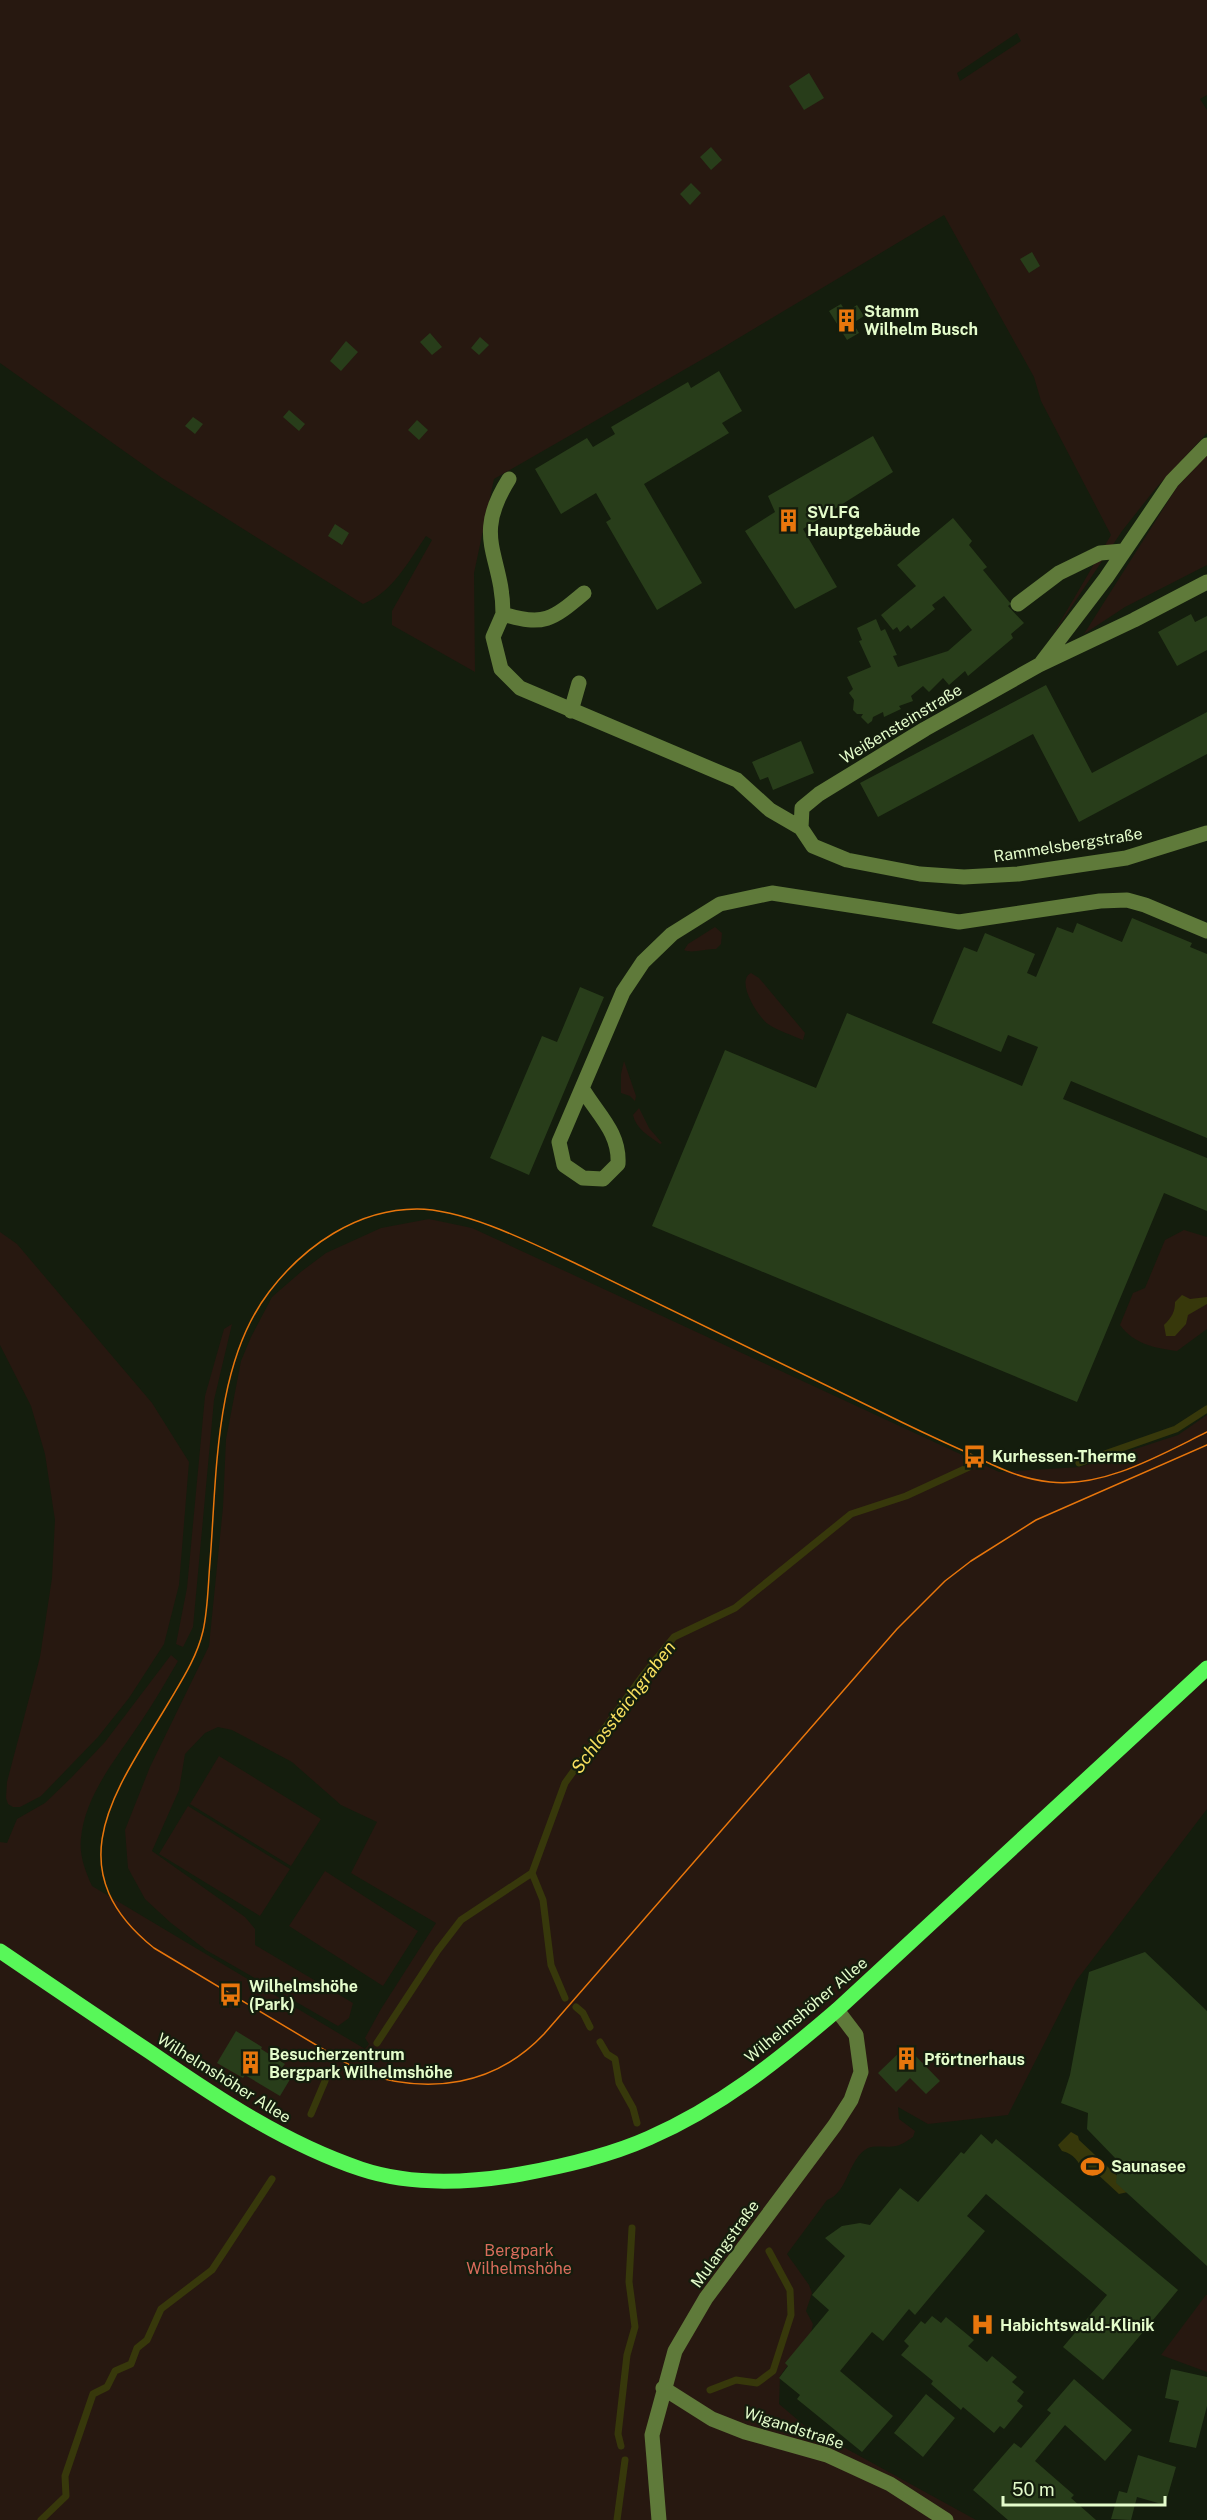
<svg xmlns="http://www.w3.org/2000/svg" width="1207" height="2520" font-family="'Public Sans',sans-serif">
<style>
.green{fill:#271810;fill-rule:evenodd}
.water{fill:#37380b}
.lines{fill:none;stroke-linecap:round;stroke-linejoin:round}
.stream{stroke:#37380b;stroke-width:7}
.building{fill:#283d1a}
.minor{stroke:#5f7a3a;stroke-width:15}
.major{stroke:#58f759;stroke-width:15}
.tram{stroke:#e8760c;stroke-width:1.5}
.labels{text-anchor:middle;dominant-baseline:central;stroke-width:4.5;stroke-linejoin:round;paint-order:stroke}
.poi-label{font-size:16px;font-weight:bold;fill:#e4fccb;stroke:#141d0d;text-anchor:start}
.street-label{font-size:16px;fill:#e4fccb;stroke:#141d0d}
.park-label{font-size:16px;fill:#d86c5c;stroke:#141d0d}
.water-label{font-size:18px;font-style:italic;fill:#f7df5f;stroke:#141d0d}
</style>
<rect width="100%" height="100%" fill="#141d0d"/>
<path class="green" d="M0,0H1207V95L1200,99L1207,110V433L1156,488L1122,531L1052,636L1111,535L1041,401L1034,377L944,215L722,348L494,479L474,573L475,672L392,625V611L432,540L426,536C408,562 393,592 363,604L162,478L0,363ZM1017,33L1021,41L960,81L957,73Z
M1207,455V565L1125,607L1084,634L1177,487Z
M715,927L722,933L721,944L716,949C706,948 693,954 684,950L688,944Z
M751,973L759,978L805,1033L803,1040C792,1035 778,1031 768,1024C758,1017 735,981 751,973Z
M624,1061L636,1096L635,1101L630,1096L621,1093V1074Z
M639,1108L649,1128L662,1143L660,1144C649,1136 636,1129 633,1115Z
M429,1219L472,1228L999,1472L1080,1467L1178,1435L1207,1415V1809L1076,1981L1008,2115L928,2124L898,2107L899,2119L915,2131L913,2137C908,2140 902,2145 896,2146C888,2148 876,2145 868,2148C848,2158 849,2192 827,2200L787,2254L809,2285L812,2293L806,2311L813,2324L811,2333L780,2376L779,2404L805,2426L976,2520H0V1842L7,1843L17,1819L45,1803L71,1778L105,1742L171,1655L178,1661C166,1681 155,1701 142,1720C119,1755 85,1794 81,1838C79,1855 85,1870 92,1886L365,2049L369,2044L365,2038L381,2009L436,1923L351,1873L377,1822L341,1805L292,1762L232,1730L218,1727L205,1733L185,1754L179,1790L152,1851L245,1917L255,1929V1945L353,2003L349,2018L338,2026L206,1950L171,1923L145,1899L128,1868L125,1830L150,1767L209,1646L223,1507L226,1439L241,1361L251,1337L272,1297L302,1271L326,1253L381,1228Z
M1184,1230L1207,1237V1329L1177,1351C1154,1348 1134,1344 1120,1325L1133,1293L1145,1288L1165,1240Z
M0,1232L17,1244L152,1403L189,1462L179,1585L164,1644L129,1698L98,1737L41,1796L20,1807H13L8,1804L6,1798L7,1782L40,1657L52,1578L55,1520L45,1454L31,1406L0,1345Z
M232,1324L214,1400L193,1627L183,1647L176,1644L187,1588L205,1396L224,1329Z
M219,1756L321,1819L291,1866L190,1804Z
M188,1806L290,1869L260,1916L159,1854Z
M325,1871L418,1931L383,1986L289,1926Z
M1206,2295H1207V2372L1161,2355Z"/>
<path class="water" d="M1182,1295L1190,1299L1207,1297V1304L1188,1315L1186,1324L1175,1336H1166L1164,1325C1172,1317 1175,1312 1175,1302Z
M1071,2132L1078,2136L1079,2140L1125,2183L1128,2192L1119,2194L1094,2171L1084,2172C1078,2161 1074,2154 1062,2151L1058,2145Z"/>
<g class="lines">
<path class="stream" d="M1079,1463L1176,1429L1207,1409
M565,1998L551,1965L543,1900L532,1873L565,1783L641,1678L674,1637L735,1608L851,1514L906,1496L969,1467
M576,2007L583,2013L590,2027
M600,2042L607,2054L615,2059L619,2083L633,2108L637,2123
M377,2043L438,1950L461,1920L532,1873
M311,2114L325,2081
M710,2390L736,2380L757,2383L773,2371L791,2315L790,2290L769,2251
M621,2446L618,2434L627,2355L635,2327L629,2282L632,2228
M41,2520L66,2496L65,2476L93,2394L107,2387L115,2371L131,2364L137,2348L147,2340L161,2309L212,2270L272,2179
M617,2520L625,2460"/>
</g>
<path class="building" d="M809,73L824,98L804,110L789,86Z
M711,147L722,160L711,170L700,157Z
M691,183L701,193L690,205L680,194Z
M1032,252L1040,266L1029,273L1020,259Z
M841,304L846,312L857,305L864,316L853,323L859,333L847,340L829,311Z
M430,333L442,347L432,355L420,342Z
M480,337L489,345L479,355L471,348Z
M346,341L358,352L341,371L330,361Z
M719,371L742,411L722,423L729,433L644,484L702,583L657,610L606,522L611,519L596,493L561,514L535,469L587,438L593,447L615,434L611,427L688,382L691,388Z
M289,410L305,424L299,431L283,417Z
M193,417L203,424L195,434L185,426Z
M417,420L428,430L419,440L408,430Z
M873,436L893,472L803,529L837,587L795,609L745,531L775,512L768,496Z
M953,518L972,541L969,545L987,567L983,570L1011,604L1008,606L1024,623L1011,634L1013,638L968,676L965,671L949,685L943,678L929,692L923,686L911,696L913,701L899,706L901,709L884,717L883,712L873,717L872,721L868,724L861,717L863,714H857L853,710L854,700L849,693L853,689L847,677L871,667L859,641L862,640L857,628L876,619L881,631L885,629L897,655L893,656L898,667L948,651L972,630L944,596L932,605L935,609L911,629L908,625L900,632L897,627L893,630L881,615L916,586L897,565Z
M335,524L349,533L342,545L328,536Z
M1191,614L1195,622L1207,616V650L1177,666L1158,632Z
M1046,685L1092,773L1207,712V754L1079,822L1033,734L878,817L860,783Z
M801,741L814,773L773,790L768,777L760,780L752,762Z
M1132,918L1192,943L1190,947L1207,954V1138L1071,1081L1063,1099L1207,1158V1211L1164,1193L1077,1402L652,1226L725,1050L816,1088L847,1013L1022,1086L1038,1047L1008,1035L1001,1052L932,1023L964,947L977,952L985,933L1035,954L1027,973L1036,977L1057,927L1073,933L1077,923L1122,942Z
M580,987L604,997L529,1175L490,1158L542,1036L557,1042Z
M1145,1952L1207,2011V2266L1116,2183L1118,2161L1087,2129L1088,2113L1061,2103L1070,2075L1089,1972Z
M236,2031L262,2047L261,2049L285,2064L281,2069L292,2076L280,2096L245,2075L243,2078L217,2063Z
M906,2046L940,2081L926,2094L910,2078L896,2092L878,2073Z
M981,2134L992,2144L996,2139L1178,2290L1103,2380L1063,2347L1107,2295L986,2194L967,2216L985,2231L915,2315L909,2309L883,2341L872,2332L840,2371L893,2416L862,2452L797,2399L800,2395L779,2378L788,2366L785,2363L829,2310L812,2295L845,2256L825,2238L842,2226L860,2223L870,2225L900,2188L918,2202L961,2152L964,2154Z
M932,2316L941,2323L946,2317L974,2340L968,2346L987,2362L992,2356L1017,2377L1012,2382L1024,2392L1017,2401L1023,2406L1004,2429L1000,2426L994,2433L963,2407L961,2410L931,2384L933,2381L901,2355L909,2346L904,2341L921,2321L925,2324Z
M1171,2369L1207,2377V2406L1196,2448L1169,2442L1179,2401L1165,2398Z
M1074,2379L1132,2430L1105,2461L1065,2425L1035,2461L1074,2495L1071,2498L1096,2520H1008L973,2490L1014,2443L1021,2448L1051,2413L1047,2410Z
M926,2394L955,2418L923,2457L894,2433Z
M1138,2455L1176,2467L1165,2505L1137,2497L1131,2520L1111,2519L1119,2491L1127,2493Z"/>
<g class="lines">
<path class="minor" d="M584,593C553,619 544,627 503,614L493,637L501,669L520,688L737,780L770,810L801,828L813,846L847,860L920,874L964,877L1018,874L1126,858L1207,833
M1018,604L1059,573L1100,553L1123,551
M503,614C503,554 471,539 509,479
M1042,662L1106,578L1172,481L1207,445
M571,711L579,683
M801,828L802,808L819,794L925,729L1039,665L1134,620L1207,582
M582,1088C597,1114 620,1132 618,1164L603,1179L583,1178L564,1165L559,1142L623,992L643,962L672,934L720,904L772,893L959,922L1100,901L1127,900L1145,905L1207,931
M663,2388L712,2419L745,2432L827,2455L890,2484L946,2520
M659,2520L652,2435L675,2351L706,2298L835,2125L851,2100L861,2072L856,2035L837,2010"/>
<path class="major" d="M0,1951C50,1985 100,2019 150,2052C217,2098 284,2143 361,2169C412,2186 469,2183 521,2174C564,2166 609,2156 649,2138C720,2107 779,2060 837,2010L1207,1668"/>
<path class="tram" d="M1207,1432C1160,1455 1104,1488 1050,1482C1020,1479 994,1466 968,1453C939,1440 909,1426 881,1412C781,1364 681,1315 581,1266C536,1245 466,1209 417,1209C357,1209 304,1246 269,1292C214,1364 217,1474 210,1562C208,1585 208,1609 203,1631C197,1657 182,1680 169,1702C118,1788 53,1867 154,1948L363,2073C429,2095 495,2086 544,2034L897,1629L945,1581L971,1561L1036,1520L1207,1445"/>
</g>
<defs>
<symbol id="building-bare" viewBox="-9 -9 18 18"><path d="M-4-6H4V6H1V3H-1V6H-4ZM-2.5-4.3h1.7v1.8h-1.7ZM.8-4.3h1.7v1.8H.8ZM-2.5-1h1.7V.8h-1.7ZM.8-1h1.7V.8H.8Z" fill="#e8760c" stroke="#141d0d" stroke-width="2.5" paint-order="stroke"/></symbol>
<symbol id="bus-bare" viewBox="-9 -9 18 18"><path d="M-5-6H5V4H4V6H2V4H-2V6H-4V4H-5ZM-3.5-4V0h7V-4ZM-3.5 1.2v1.5H-2V1.2ZM2 1.2v1.5H3.5V1.2Z" fill="#e8760c" stroke="#141d0d" stroke-width="2.5" paint-order="stroke"/></symbol>
<symbol id="stadium-bare" viewBox="-9 -9 18 18"><path d="M0-5a6.5 5 0 1 0 0 10a6.5 5 0 1 0 0-10ZM-3.5-1.8h7v3.6h-7Z" fill="#e8760c" stroke="#141d0d" stroke-width="2.5" paint-order="stroke"/></symbol>
<symbol id="hospital-bare" viewBox="-9 -9 18 18"><path d="M-5-5h3v3.5h4V-5h3V5h-3V1.5h-4V5h-3Z" fill="#e8760c" stroke="#141d0d" stroke-width="2.5" paint-order="stroke"/></symbol>
</defs>
<g fill-rule="evenodd">
<use href="#building-bare" x="830" y="304" width="33" height="33"/>
<use href="#building-bare" x="772" y="504" width="33" height="33"/>
<use href="#bus-bare" x="958" y="1440" width="33" height="33"/>
<use href="#bus-bare" x="214" y="1978" width="33" height="33"/>
<use href="#building-bare" x="890" y="2042" width="33" height="33"/>
<use href="#building-bare" x="234" y="2046" width="33" height="33"/>
<use href="#stadium-bare" x="1076" y="2150" width="33" height="33"/>
<use href="#hospital-bare" x="966" y="2308" width="33" height="33"/>
</g>
<g class="labels">
<g class="poi-label">
<text x="864" y="311">Stamm<tspan x="864" dy="18">Wilhelm Busch</tspan></text>
<text x="807" y="512">SVLFG<tspan x="807" dy="18">Hauptgebäude</tspan></text>
<text x="992" y="1456">Kurhessen-Therme</text>
<text x="249" y="1986">Wilhelmshöhe<tspan x="249" dy="18">(Park)</tspan></text>
<text x="269" y="2054">Besucherzentrum<tspan x="269" dy="18">Bergpark Wilhelmshöhe</tspan></text>
<text x="924" y="2059">Pförtnerhaus</text>
<text x="1111" y="2166">Saunasee</text>
<text x="1000" y="2325">Habichtswald-Klinik</text>
</g>
<g class="street-label">
<text transform="translate(901 724) rotate(-31)">Weißensteinstraße</text>
<text transform="translate(1068 845) rotate(-9)">Rammelsbergstraße</text>
<text transform="translate(806 2010) rotate(-40)">Wilhelmshöher Allee</text>
<text transform="translate(224 2078) rotate(32)">Wilhelmshöher Allee</text>
<text transform="translate(725 2244) rotate(-54)">Mulangstraße</text>
<text transform="translate(794 2428) rotate(18)">Wigandstraße</text>
</g>
<g class="park-label">
<text x="519" y="2250">Bergpark<tspan x="519" dy="18">Wilhelmshöhe</tspan></text>
</g>
<g class="water-label">
<text transform="translate(623 1707) rotate(-53)">Schlossteichgraben</text>
</g>
</g>
<path d="M1003 2496v9h162v-9" fill="none" stroke="#e4fccb" stroke-width="3"/>
<text x="1012" y="2496" font-size="18" fill="#e4fccb" stroke="#141d0d" stroke-width="4.5" paint-order="stroke">50 m</text>
</svg>
